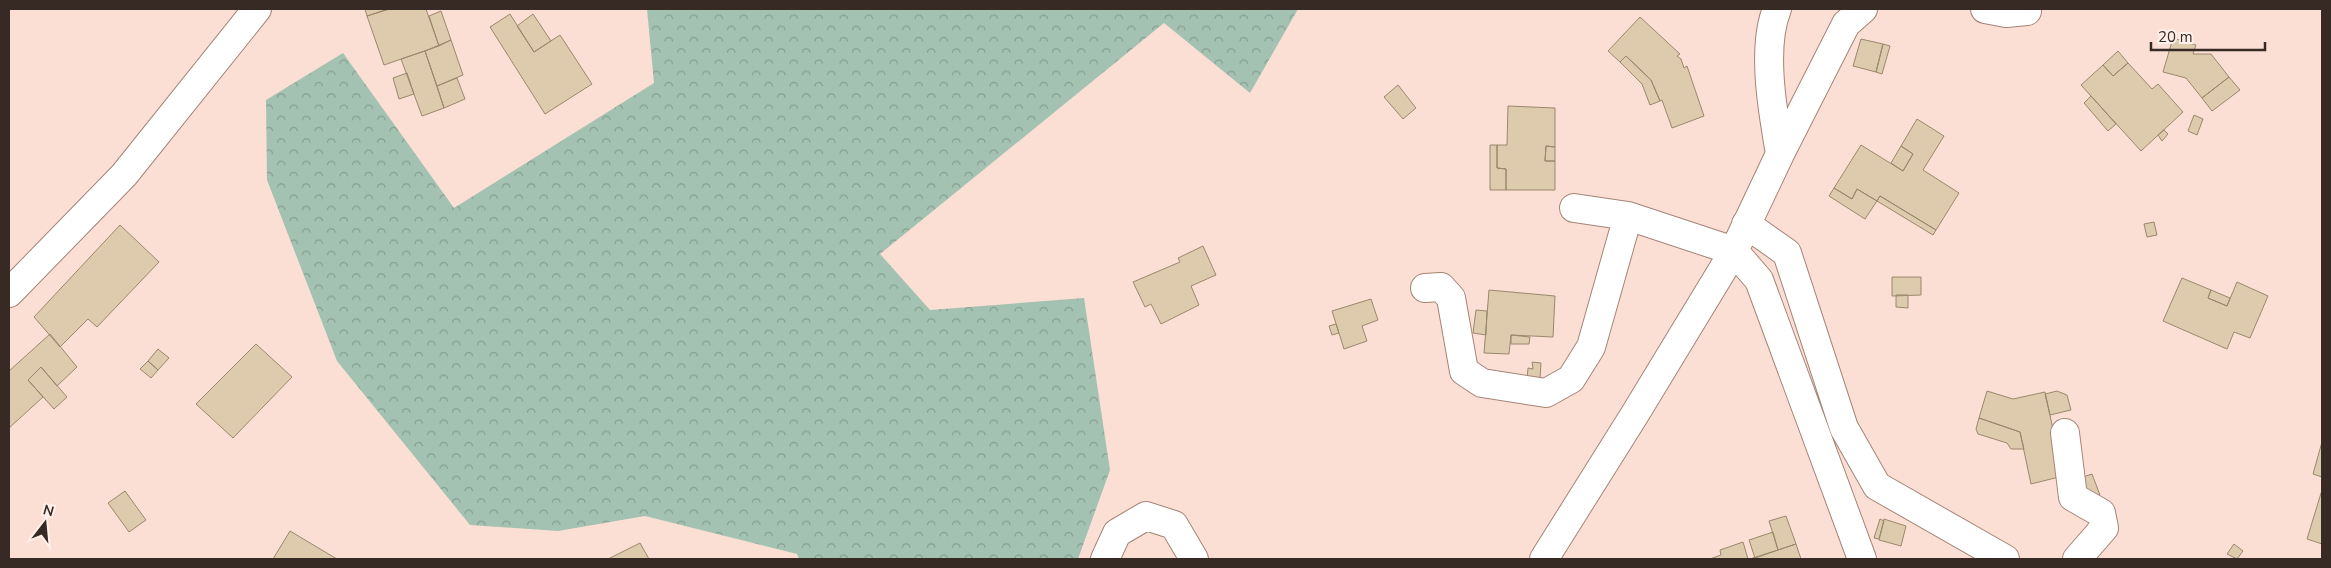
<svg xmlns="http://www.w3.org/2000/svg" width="2331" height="568" font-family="'Nunito Sans',sans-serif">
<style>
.forest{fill:url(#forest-crowns)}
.building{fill:#decaad;stroke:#9a886c}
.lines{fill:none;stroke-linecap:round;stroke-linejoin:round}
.minor-casing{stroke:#a58477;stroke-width:30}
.minor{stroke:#fff;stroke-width:28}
</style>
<defs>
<pattern id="forest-crowns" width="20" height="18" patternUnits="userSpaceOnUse" patternTransform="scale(1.25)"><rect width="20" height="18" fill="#a3c2b1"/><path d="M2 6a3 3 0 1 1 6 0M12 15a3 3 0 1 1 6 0" fill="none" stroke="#869e90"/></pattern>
</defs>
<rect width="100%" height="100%" fill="#fcdfd4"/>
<path class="forest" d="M647,9H1298L1250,93L1164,23L880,254L930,310L1084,298L1110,470L1078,559H799L797,554L645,516L558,531L470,525L337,361L267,180L266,100L343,53L454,208L654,83Z"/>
<path class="building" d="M365,9H389L367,16Z
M389,9H426L439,46L384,65L367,16Z
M441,11L451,40L439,46L429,16Z
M510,14L534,52L560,35L592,84L545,114L490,27Z
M533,14L551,41L534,52L517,26Z
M1640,17L1680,54L1677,56L1681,59L1684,68L1687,66L1704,116L1672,128L1662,100L1660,101L1651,80L1626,56L1620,62L1608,51Z
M2173,38L2196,45L2193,54H2211L2229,77L2202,98L2186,78L2163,72Z
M1861,39L1883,44L1876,72L1853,66Z
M451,40L463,75L437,86L425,51Z
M1883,44L1890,46L1882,74L1876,72Z
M425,51L444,108L422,116L401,59Z
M2118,51L2128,63L2113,76L2103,65Z
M1626,56L1651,80L1660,101L1650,105L1642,84L1620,62Z
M2128,63L2152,89L2158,84L2183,112L2141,151L2081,85L2103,65L2113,76Z
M407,73L414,94L399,99L393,78Z
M2229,77L2240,90L2212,111L2202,98Z
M457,78L465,99L444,108L437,86Z
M1398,85L1416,108L1403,119L1384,97Z
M2091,96L2116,124L2108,131L2084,103Z
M1508,106L1555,108V147L1546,146L1545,161H1555V190H1506V169L1497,168V145H1507Z
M2194,115L2203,119L2197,135L2188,131Z
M1917,119L1944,136L1923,170L1959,193L1936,230L1880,196L1877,201L1857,189L1852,199L1834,188L1861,145L1903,171L1913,154L1901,146Z
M2164,130L2168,134L2162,141L2158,135Z
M1490,145H1497V168L1506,169V190H1490Z
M1546,146L1555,147V161H1545Z
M1901,146L1913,154L1903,171L1891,163Z
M1834,188L1852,199L1857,189L1877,201L1865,219L1829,196Z
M1880,196L1936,230L1933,235L1877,201Z
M2154,222L2157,235L2147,237L2144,224Z
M120,225L159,262L97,327L88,319L60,347L34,317Z
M1203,246L1216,275L1191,286L1199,305L1161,324L1151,304L1145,307L1133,282L1180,262L1178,258Z
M1892,277H1921V295L1892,296Z
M2182,278L2211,290L2208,298L2227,306L2237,282L2268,296L2250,338L2234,332L2227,349L2163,321Z
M1489,290L1555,296L1553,337L1511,335L1509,354L1484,353Z
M2211,290L2230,298L2227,306L2208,298Z
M1896,295H1908V308L1896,307Z
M1371,299L1378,320L1362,326L1367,341L1344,349L1332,311Z
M1476,310L1487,311L1486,335L1473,333Z
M1336,324L1339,333L1332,335L1329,326Z
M50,334L77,367L57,386L41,367L28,380L43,397L9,428V371Z
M1511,335L1530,337L1529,344H1511Z
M256,344L292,377L233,438L196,404Z
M158,349L169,358L158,370L148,361Z
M148,361L158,370L151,378L140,369Z
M1532,362L1541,363L1540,378L1527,379L1528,368L1533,369Z
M41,367L67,397L54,409L28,380Z
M1987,391L2013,399L2045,392L2063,476L2031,484L2020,432L1979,418Z
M2057,391L2067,395L2071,410L2050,415L2045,394Z
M1979,418L2020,432L2024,449H2011L2007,443L1978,434L1976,429Z
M2322,442V477L2313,474Z
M2092,474L2100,495L2087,499L2080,478Z
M2322,490V544L2307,539Z
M125,491L146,520L129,532L108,503Z
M1786,516L1796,544L1778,550L1769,521Z
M1880,519L1884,521L1879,539L1874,538Z
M1884,519L1906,526L1901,546L1879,540Z
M290,531L337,559H273Z
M1773,532L1778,550L1755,558L1749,540Z
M1743,542L1748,559H1710L1721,555L1720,550Z
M640,543L649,559H608Z
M1796,544L1801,559H1750L1778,550Z
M2234,544L2243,551L2237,559L2227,554Z"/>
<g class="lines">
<defs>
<path id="minor" d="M1777,9C1761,48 1773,113 1780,154
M1985,9L2006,13L2027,11V9
M1574,208L1628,216L1734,251L1759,280L1862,559
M1746,224L1787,253L1844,428L1877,486L2005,559
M1425,288L1441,287L1451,298L1464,371L1482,383L1546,393L1571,379L1591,347L1628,216
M9,293L124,175L257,9
M2065,433L2073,497L2101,513L2104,528L2077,559
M1105,559L1117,533L1146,516L1174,525L1194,559
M1544,559L1635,414L1734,251L1780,154L1846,24L1863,9"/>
</defs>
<use href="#minor" class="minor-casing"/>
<use href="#minor" class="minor"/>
</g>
<rect width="2331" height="568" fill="none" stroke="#372924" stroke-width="20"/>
<g transform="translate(45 523) rotate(16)" stroke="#fff0ea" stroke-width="4" paint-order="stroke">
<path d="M0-4L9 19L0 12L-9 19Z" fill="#372924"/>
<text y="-8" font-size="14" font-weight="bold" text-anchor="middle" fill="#372924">N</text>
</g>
<path d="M2151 42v8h114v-8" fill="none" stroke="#372924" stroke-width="2.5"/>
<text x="2158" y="42" font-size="15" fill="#372924" stroke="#fff0ea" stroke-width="4" paint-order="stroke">20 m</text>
</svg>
